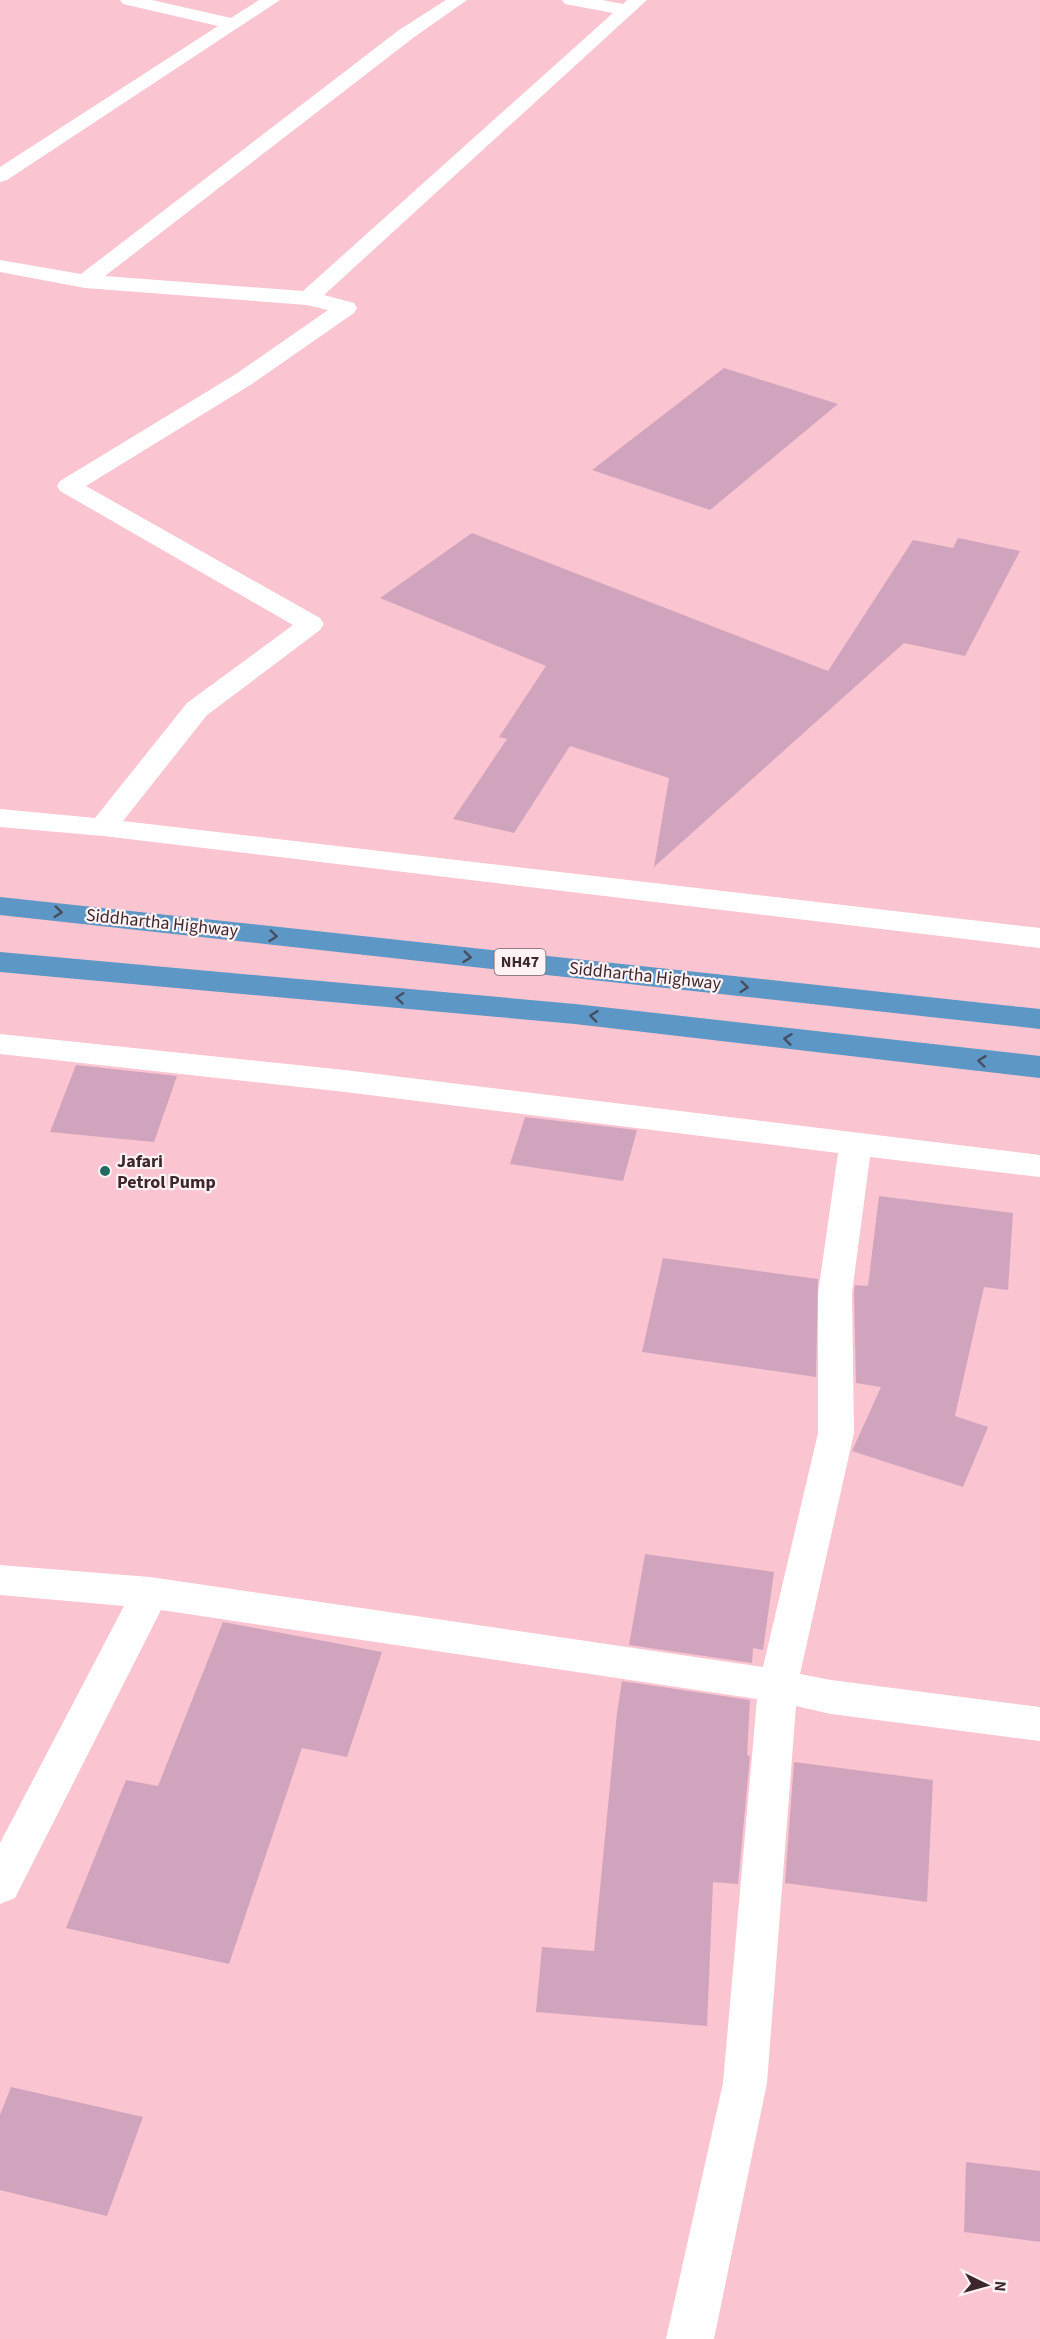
<svg xmlns="http://www.w3.org/2000/svg" width="1040" height="2339" font-family="'Source Sans 3',sans-serif">
<style>
.building{fill:#d1a4be}
.lines{fill:none;stroke-linecap:round;stroke-linejoin:round}
.minor{fill:#fff;fill-rule:evenodd}
.highway{fill:#5c97c5;fill-rule:evenodd}
.oneway{stroke:#474e62}
.poi-dot{fill:#226b62;stroke:#fef2f5;stroke-width:2}
.labels{text-anchor:middle;dominant-baseline:central;stroke-width:4.5;stroke-linejoin:round;paint-order:stroke}
.shield{fill:#fef2f5;stroke:#766468;stroke-width:1.5}
.shield-label{font-size:16px;font-weight:bold;fill:#3c272c}
.street-label{font-size:18px;fill:#3c272c;stroke:#fef2f5}
.poi-label{font-size:18px;font-weight:bold;fill:#3c272c;stroke:#fef2f5;text-anchor:start}
</style>
<rect width="100%" height="100%" fill="#fac4d0"/>
<path class="building" d="M724,368L838,404L710,510L592,470Z
M472,533L828,671L913,540L953,548L958,538L1020,551L965,656L904,643L654,867L669,778L570,746L514,833L453,819L507,739L499,737L546,666L380,598Z
M76,1065L177,1076L154,1142L50,1132Z
M525,1117L637,1130L623,1181L510,1164Z
M879,1196L1013,1213L1008,1290L984,1287L955,1416L988,1427L963,1487L852,1451L881,1387L856,1383L854,1293L855,1285L868,1286Z
M663,1258L818,1279L816,1377L642,1352Z
M645,1554L774,1572L763,1650L753,1648L752,1663L629,1645Z
M223,1622L382,1652L347,1757L302,1748L229,1964L66,1928L126,1780L158,1786Z
M622,1681L750,1700L747,1755L750,1756L738,1884L713,1882L707,2026L536,2012L542,1947L594,1951L617,1713Z
M794,1762L933,1780L927,1902L785,1883Z
M11,2087L143,2117L107,2216L0,2190V2115Z
M966,2162L1040,2171V2242L964,2232Z"/>
<g class="lines">
<path class="minor" d="M120,0H152L231,18L259,0H280L7,180L0,182V167L218,26L123,4Z
M446,0H467L413,38L105,276L303,291L613,13L565,4L562,0H602L623,4L627,0H647L324,295L354,303L357,308L354,313L252,384L86,486L320,618L324,624L320,630L207,715L123,821L1040,928V948L103,836L0,827V809L95,818L187,703L293,625L60,491L57,486L60,481L236,374L328,310L307,305L85,288L0,272V260L81,274L399,30Z
M0,1034L345,1070L1040,1155V1177L870,1157L852,1293L854,1433L800,1674L831,1680L1040,1707V1741L831,1714L796,1706L767,2083L714,2339H666L723,2083L757,1699L161,1610L15,1898L0,1904V1843L124,1606L0,1595V1565L150,1577L763,1667L818,1433V1293L838,1153L345,1092L0,1054Z"/>
<path class="highway" d="M0,897L1040,1009V1029L0,915Z
M0,952L575,1004L1040,1056V1078L575,1024L0,972Z"/>
</g>
<defs><path id="oneway-chevron" d="M-2-3.5L2.5 0L-2 3.5" fill="none" stroke-width="1.6" stroke-linecap="round" stroke-linejoin="round" transform="scale(1.5)"/></defs>
<g class="oneway">
<use href="#oneway-chevron" transform="translate(58 912) rotate(6)"/>
<use href="#oneway-chevron" transform="translate(273 936) rotate(6)"/>
<use href="#oneway-chevron" transform="translate(467 957) rotate(6)"/>
<use href="#oneway-chevron" transform="translate(744 987) rotate(6)"/>
<use href="#oneway-chevron" transform="translate(400 998) rotate(-175)"/>
<use href="#oneway-chevron" transform="translate(594 1016) rotate(-173)"/>
<use href="#oneway-chevron" transform="translate(788 1039) rotate(-173)"/>
<use href="#oneway-chevron" transform="translate(982 1061) rotate(-173)"/>
</g>
<circle class="poi-dot" cx="105" cy="1171" r="6"/>
<g class="labels">
<rect class="shield" x="494.5" y="949" width="51" height="26" rx="4.5"/>
<g class="shield-label">
<text x="520" y="962">NH47</text>
</g>
<g class="street-label">
<text transform="translate(162 923) rotate(6)">Siddhartha Highway</text>
<text transform="translate(645 976) rotate(6)">Siddhartha Highway</text>
</g>
<g class="poi-label">
<text x="117" y="1161">Jafari<tspan x="117" dy="21">Petrol Pump</tspan></text>
</g>
</g>
<g transform="translate(986 2285) rotate(95)" stroke="#fef2f5" stroke-width="4.5" paint-order="stroke">
<path d="M0-4.5L10 22L0 15L-10 22Z" fill="#3c272c"/>
<text y="-9" font-size="16" font-weight="bold" text-anchor="middle" fill="#3c272c">N</text>
</g>
</svg>
